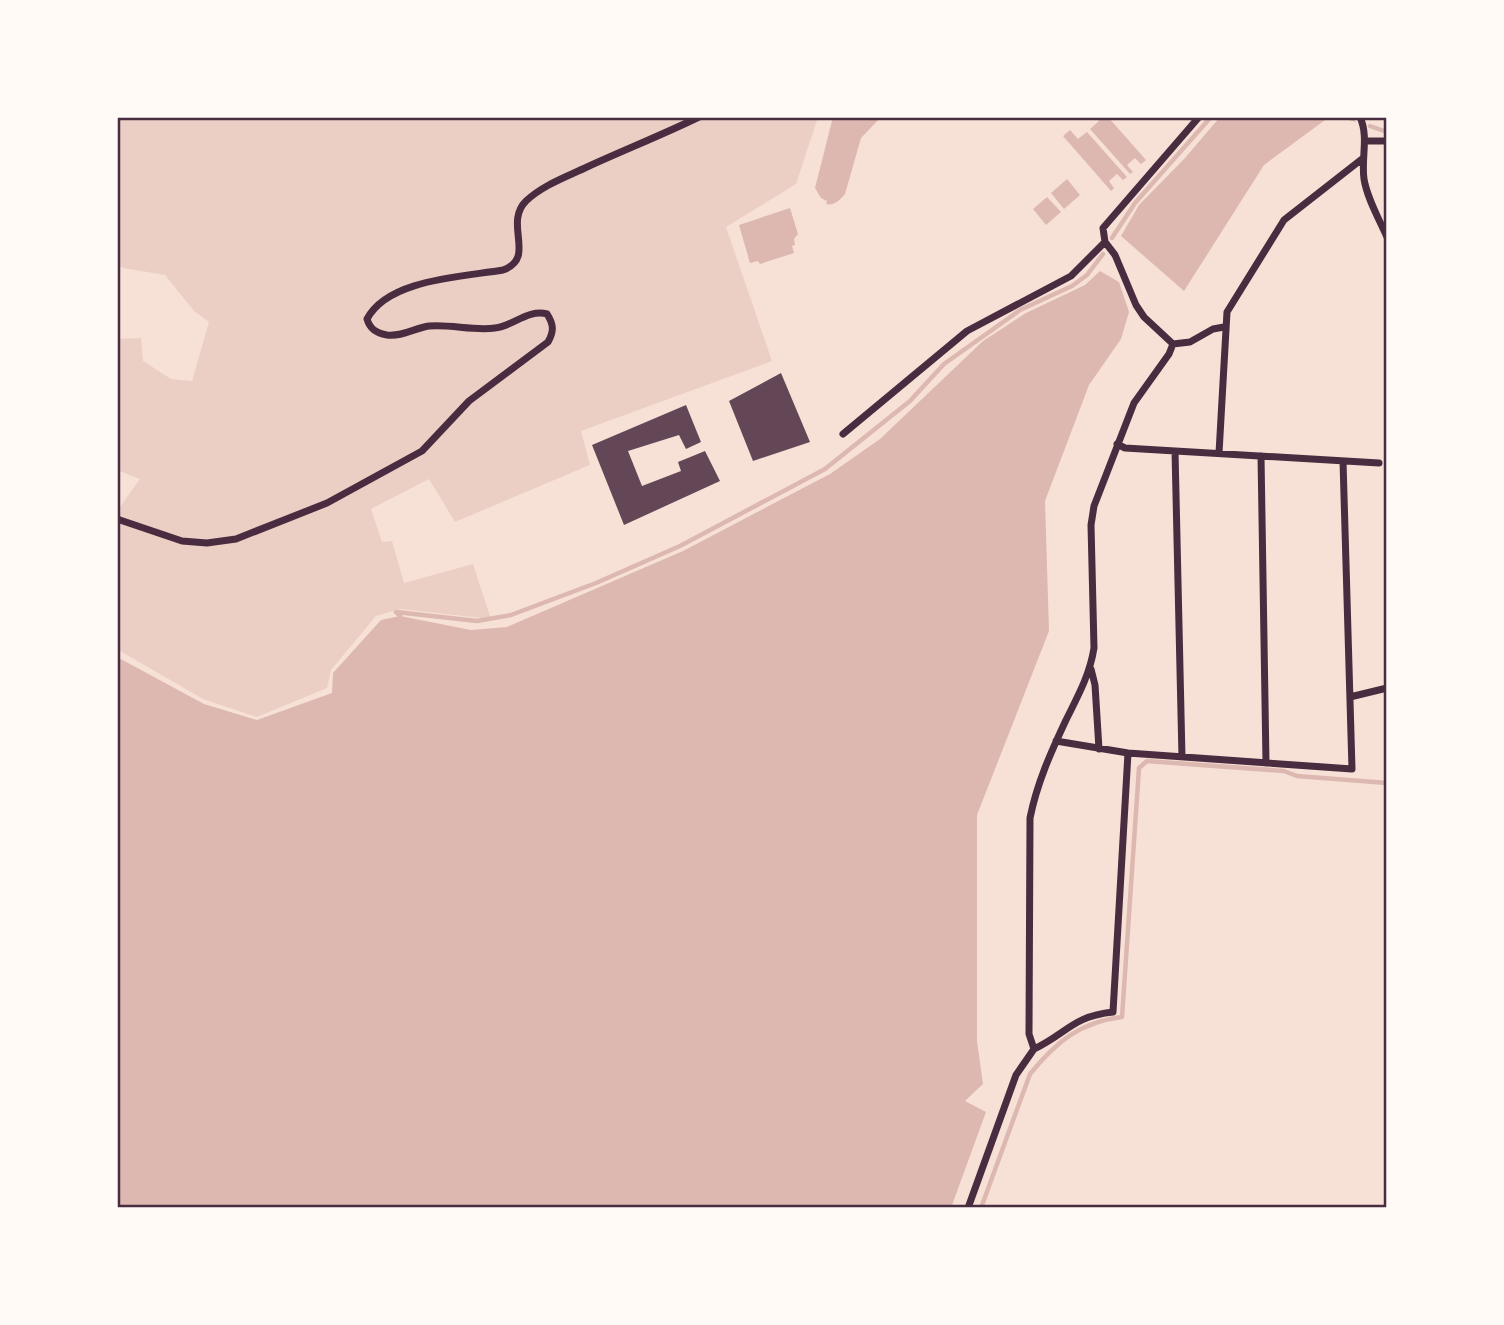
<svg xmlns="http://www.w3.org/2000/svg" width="1504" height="1325" font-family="Overpass,sans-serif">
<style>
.green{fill:#ebcfc5}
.water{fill:#dcb8b0}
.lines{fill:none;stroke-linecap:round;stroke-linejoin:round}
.stream{stroke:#dcb8b0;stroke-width:4.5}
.building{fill:#644757}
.minor{stroke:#4a2c40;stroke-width:7}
.neatline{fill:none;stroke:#4a2c40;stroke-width:2.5}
</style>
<rect width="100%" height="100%" fill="#f7e1d7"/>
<path class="green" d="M117,117H818L796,184L726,227L772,361L581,431L590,465L455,522L429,479L371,509L382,542L392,541L404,583L473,564L491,619L400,609L376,616L331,670L327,688L257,717L203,699L120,651L117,647V511L140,479L117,470V339L141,338L143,361L171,379L192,381L209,322L194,311L165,275L123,268L117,265Z"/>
<path class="water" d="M833,117H881L861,138L845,194C840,200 834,206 826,204L827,201L821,198L815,188Z
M1097,117H1108L1146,160L1141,164L1135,158L1127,165L1133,172L1130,174L1090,129L1099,121Z
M1220,117H1353L1356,122L1337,117L1325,120L1264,165L1184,291L1121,236L1139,205L1185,158Z
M1070,130L1078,139L1087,132L1127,177L1123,180L1117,174L1109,181L1114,188L1111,191L1063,136Z
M1067,179L1080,195L1064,209L1051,193Z
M1047,197L1061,212L1046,225L1033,209Z
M790,208L798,234L794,239L795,245L792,246L794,253L760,264L758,261L750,263L739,225Z
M1100,271L1119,282L1129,312L1121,339L1089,385L1045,501L1049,631L977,815V1041L983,1084L965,1101L986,1112L951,1208H117V657L204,704L257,720L332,693L333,673L381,620L400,616L471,630L507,627L683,551L830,474L880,439L983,341L1026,313L1085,285Z"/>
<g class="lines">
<path class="stream" d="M1370,126L1387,132
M1112,238L1135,203L1211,117
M400,616L396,612L477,621L511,615L596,583L680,546L825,469L910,401L944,364L1020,310L1072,286L1087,275L1103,254
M981,1208L1030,1074C1056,1042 1080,1022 1122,1017L1139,768L1147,761L1284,771L1297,776L1387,783"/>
</g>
<path class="building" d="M781,373L810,442L753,461L729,401Z
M686,405L701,442L686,449L679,435L628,451L642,486L681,471L678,462L705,451L720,481L624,525L592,445Z"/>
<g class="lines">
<path class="minor" d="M1199,117L1103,228L1105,242L1115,255L1136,305L1144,317L1173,344L1190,342L1213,329L1224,327
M1360,117C1369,137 1361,158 1364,179C1367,198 1379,219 1387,237
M1365,141H1387
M843,434L967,331L1071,276L1105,242
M1117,444L1125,448L1379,463
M1175,451L1182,757
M1219,453L1227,312L1284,220L1362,159
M1261,456L1266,763
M117,519L182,541L207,543L236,539L327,503L422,451L469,401L548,342C554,331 554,325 547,314C528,309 513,326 495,328C473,331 451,324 429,326C415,328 402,337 387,335C376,333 370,329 367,319C388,279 462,277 503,270C537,258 503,224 526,201C543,185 566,177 587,167C624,150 662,135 699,117
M1091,669L1095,685L1099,749
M1350,697L1387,688
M1056,741L1128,753L1352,769L1343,461
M1034,1049C1066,1034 1073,1016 1113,1012L1128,753
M968,1208L1016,1075L1034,1049L1029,1034L1030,818C1037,783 1051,752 1066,720C1078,696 1090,674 1094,648L1091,525L1094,506L1134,403L1169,354L1173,344"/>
</g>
<rect width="1504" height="1325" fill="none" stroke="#fffaf5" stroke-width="238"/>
<rect x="119" y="119" width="1266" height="1087" class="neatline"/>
</svg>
